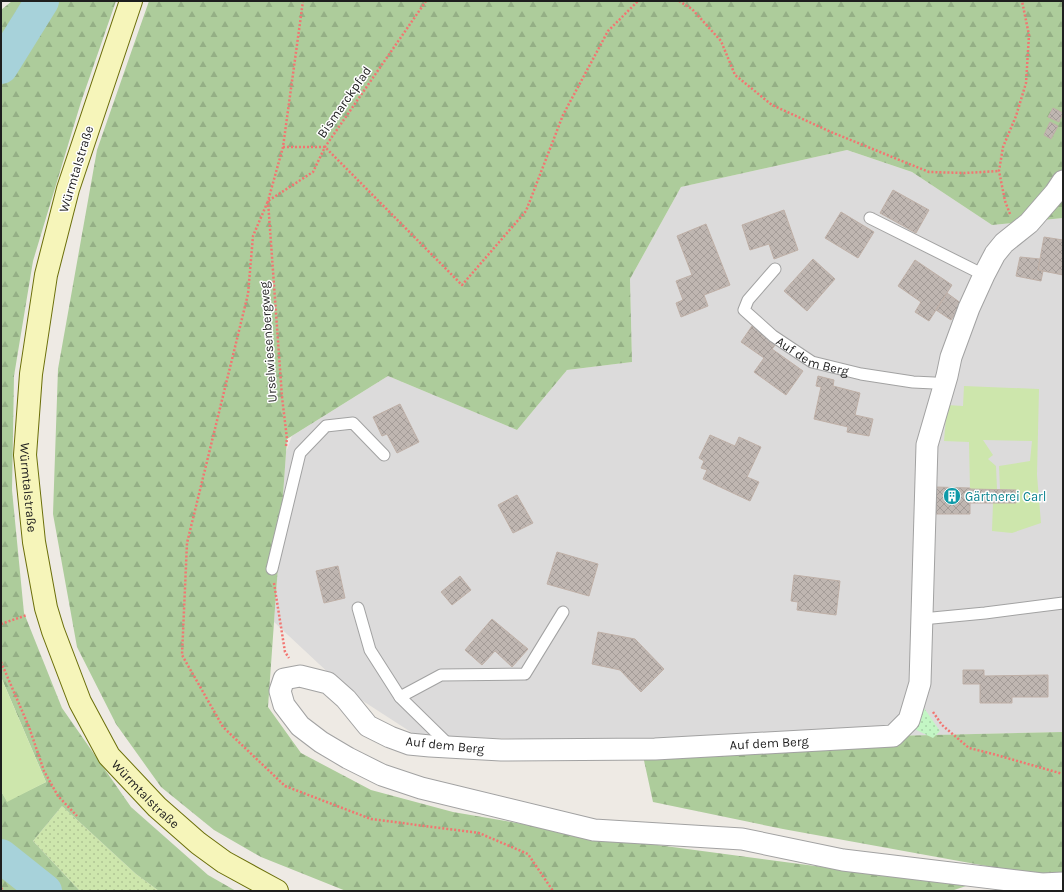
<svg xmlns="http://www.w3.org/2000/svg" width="1064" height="892" font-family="Karla,sans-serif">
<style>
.residential{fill:#dcdbdb}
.grass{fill:url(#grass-dots)}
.forest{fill:url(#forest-firs)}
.park{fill:url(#park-dots)}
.garden{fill:#cde6ac}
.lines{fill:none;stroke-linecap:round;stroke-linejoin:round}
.river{stroke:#a7d2da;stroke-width:34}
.building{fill:url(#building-cross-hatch);stroke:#bfb0a7}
.service-casing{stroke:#a2a2a2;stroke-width:13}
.minor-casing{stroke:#a2a2a2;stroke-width:23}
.secondary-casing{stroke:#6b6f0a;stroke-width:24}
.path{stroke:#f27571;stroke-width:2.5;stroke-dasharray:2 2;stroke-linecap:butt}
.service{stroke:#fff;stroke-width:11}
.minor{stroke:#fff;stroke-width:21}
.secondary{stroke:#f6f5ba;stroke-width:22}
.labels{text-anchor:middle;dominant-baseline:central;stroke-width:3;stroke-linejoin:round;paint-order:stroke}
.street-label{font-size:13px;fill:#1e1e1e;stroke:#fff}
.culture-label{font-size:13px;fill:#0d838f;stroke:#fff;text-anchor:start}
</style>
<defs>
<pattern id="grass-dots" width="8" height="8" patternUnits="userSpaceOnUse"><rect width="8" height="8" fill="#cde6ac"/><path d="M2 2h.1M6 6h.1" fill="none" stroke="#b0c594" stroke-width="1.8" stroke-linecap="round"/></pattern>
<pattern id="forest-firs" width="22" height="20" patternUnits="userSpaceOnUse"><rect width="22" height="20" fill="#adcc9b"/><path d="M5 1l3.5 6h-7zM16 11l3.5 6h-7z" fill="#94af85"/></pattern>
<pattern id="park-dots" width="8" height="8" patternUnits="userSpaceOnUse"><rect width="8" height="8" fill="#c3f6c4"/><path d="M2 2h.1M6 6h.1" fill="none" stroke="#a7d2a8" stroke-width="1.8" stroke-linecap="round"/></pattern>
<pattern id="building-cross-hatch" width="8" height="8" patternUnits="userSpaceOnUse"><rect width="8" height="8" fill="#bfb6b1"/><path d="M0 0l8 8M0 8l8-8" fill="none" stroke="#a49c98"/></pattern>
</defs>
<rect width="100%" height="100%" fill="#eeeae4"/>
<path class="residential" d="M847,150L912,172L992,225L1063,218V732L640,742L417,736L349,692L274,622L286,452L292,436L388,376L517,430L567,370L632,362L630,279L681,187Z"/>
<path class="grass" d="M62,806L136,874L159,891H80L33,841Z"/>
<path class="forest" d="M12,1H116L81,102L33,261L14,376L12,490L24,613L62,708L131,807L208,875L236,891H159L136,874L62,806L33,841L80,891H1V791L7,801L46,782L1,677V10Z
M149,1H1063V218L992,225L912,172L847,150L681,187L630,279L632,362L567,370L517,430L388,376L287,439L268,707L301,753L371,790L453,812L605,838L966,886L951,891H346L261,857L214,830L161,787L116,724L77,647L53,514L58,369L97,150Z
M1063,732V876L1047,877L783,829L653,802L640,742Z"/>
<path class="park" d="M924,708L940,731L933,738L910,727Z"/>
<path class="garden" d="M964,386L1039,389L1037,475L1041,523L1012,533L992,531L993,503H1016V490L1000,489L999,466L1030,461L1032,441L983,440L993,455L988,459L996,466L997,489H970L969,442L944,441L947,405L963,406Z
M1,677L46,782L7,802L1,791Z"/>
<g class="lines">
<path class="river" d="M1,67L42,1
M1,856L45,891"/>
</g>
<path class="building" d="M1053,108L1063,113L1059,122L1048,117Z
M1050,122L1058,126L1051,139L1044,135Z
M893,190L929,210L916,233L880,213Z
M784,210L798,250L774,259L769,244L750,250L742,225Z
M841,212L874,232L858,258L825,238Z
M706,224L730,285L704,295L708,306L681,317L676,303L683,300L676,281L692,275L677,236Z
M1044,237L1063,240V275L1038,270Z
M1020,257L1040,259L1038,270L1043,271L1041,281L1016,276Z
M813,259L835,279L807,311L784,291Z
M915,260L952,285L929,321L915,312L921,302L898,286Z
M947,293L962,304L951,320L936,310Z
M752,326L776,344L772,349L803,371L786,395L754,372L764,358L741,342Z
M818,376L834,380L833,386L860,393L855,415L873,419L869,436L847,432L848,427L814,419L821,387L816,386Z
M400,404L419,442L397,453L387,434L382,436L373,417Z
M710,435L735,446L739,437L761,447L747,477L759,482L750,501L703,479L707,470L701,468L704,461L699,458Z
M935,487L970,488V514H934Z
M970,489L1016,490V503H970Z
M517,495L533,523L513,533L498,505Z
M557,552L598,564L589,596L547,584Z
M338,566L345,598L324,603L316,571Z
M794,575L840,581L836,615L797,610L798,602L791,601Z
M460,576L471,590L452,605L441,592Z
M492,619L528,649L512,667L495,651L482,665L465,650Z
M598,632L635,639L664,669L641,692L620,670L592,664Z
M963,670H984V676L1048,675V697H1012V703H980V684H963Z"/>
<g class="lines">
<defs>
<g id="service">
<path d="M870,218L984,275"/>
<path id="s1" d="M775,269L748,300L744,310L773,336L812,362L861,374L913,382L934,383L945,386"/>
<path d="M272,569L300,453L326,426L353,423L384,455"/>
<path d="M358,608L370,650L400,697L450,746"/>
<path d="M922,619L985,613L1063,603"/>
<path d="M400,697L441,675L525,674L563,612"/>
</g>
<path id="minor" d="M1063,181L1055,193L1029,223L1004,243L995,254L984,275L969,308L951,357L947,376L927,445L920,683L909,720L893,736L655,749L501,750L430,746L409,744L390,737L368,726L346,699L328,683L300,676L284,679L280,691L284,705L300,726L321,742L348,758L382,775L421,788L594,830L742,839L843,860L1042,884L1063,883"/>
<g id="secondary">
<path id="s2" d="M131,1L68,189L46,275L31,374L25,455L34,542L46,608L53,631L80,702L109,756L157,807L198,843L224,862L277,891"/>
</g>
</defs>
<use href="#service" class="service-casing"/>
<use href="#minor" class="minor-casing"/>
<use href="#secondary" class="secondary-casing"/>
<path class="path" d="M426,1L325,147L313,172L268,201L253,236L248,294L187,543L182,655L223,727L285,786L371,819L479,833L528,854L553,891
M679,1L692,9L721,41L735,75L772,105L831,132L929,172L965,173L999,171
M283,147H325L462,285L526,211L563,115L608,31L638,1
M1010,214L1005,201L999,171L1003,147L1016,116L1026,83L1029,35L1022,1
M286,446L287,439L282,397L268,201L283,147L303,1
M274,583L285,652L289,658
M1,624L27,615
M1,662L29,727L44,771L58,796L77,816
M933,712L942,725L969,748L993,754L1063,774
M1,888L3,891"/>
<use href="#service" class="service"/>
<use href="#minor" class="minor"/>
<use href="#secondary" class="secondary"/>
</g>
<defs>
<symbol id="building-disc" viewBox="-11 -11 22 22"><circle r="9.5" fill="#0f9aa8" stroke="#fff"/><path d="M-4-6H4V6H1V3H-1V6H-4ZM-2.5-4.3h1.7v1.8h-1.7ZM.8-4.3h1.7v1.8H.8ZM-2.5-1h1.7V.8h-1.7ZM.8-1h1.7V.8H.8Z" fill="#fff"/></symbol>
</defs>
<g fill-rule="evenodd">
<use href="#building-disc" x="942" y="486" width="20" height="20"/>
</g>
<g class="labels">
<g class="street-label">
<text transform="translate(344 102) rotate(-55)">Bismarckpfad</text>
<text transform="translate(76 169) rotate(-73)">Würmtalstraße</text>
<text transform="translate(268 342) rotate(-94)">Urselwiesenbergweg</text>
<text stroke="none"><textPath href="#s1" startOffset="136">Auf dem Berg</textPath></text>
<text stroke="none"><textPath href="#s2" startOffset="501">Würmtalstraße</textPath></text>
<text transform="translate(769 743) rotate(-3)">Auf dem Berg</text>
<text transform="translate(445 745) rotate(6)">Auf dem Berg</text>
<text stroke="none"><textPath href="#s2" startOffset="837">Würmtalstraße</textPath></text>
</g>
<g class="culture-label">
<text x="965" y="496">Gärtnerei Carl</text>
</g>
</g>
<rect width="1064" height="892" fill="none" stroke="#1e1e1e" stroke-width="4"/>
</svg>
